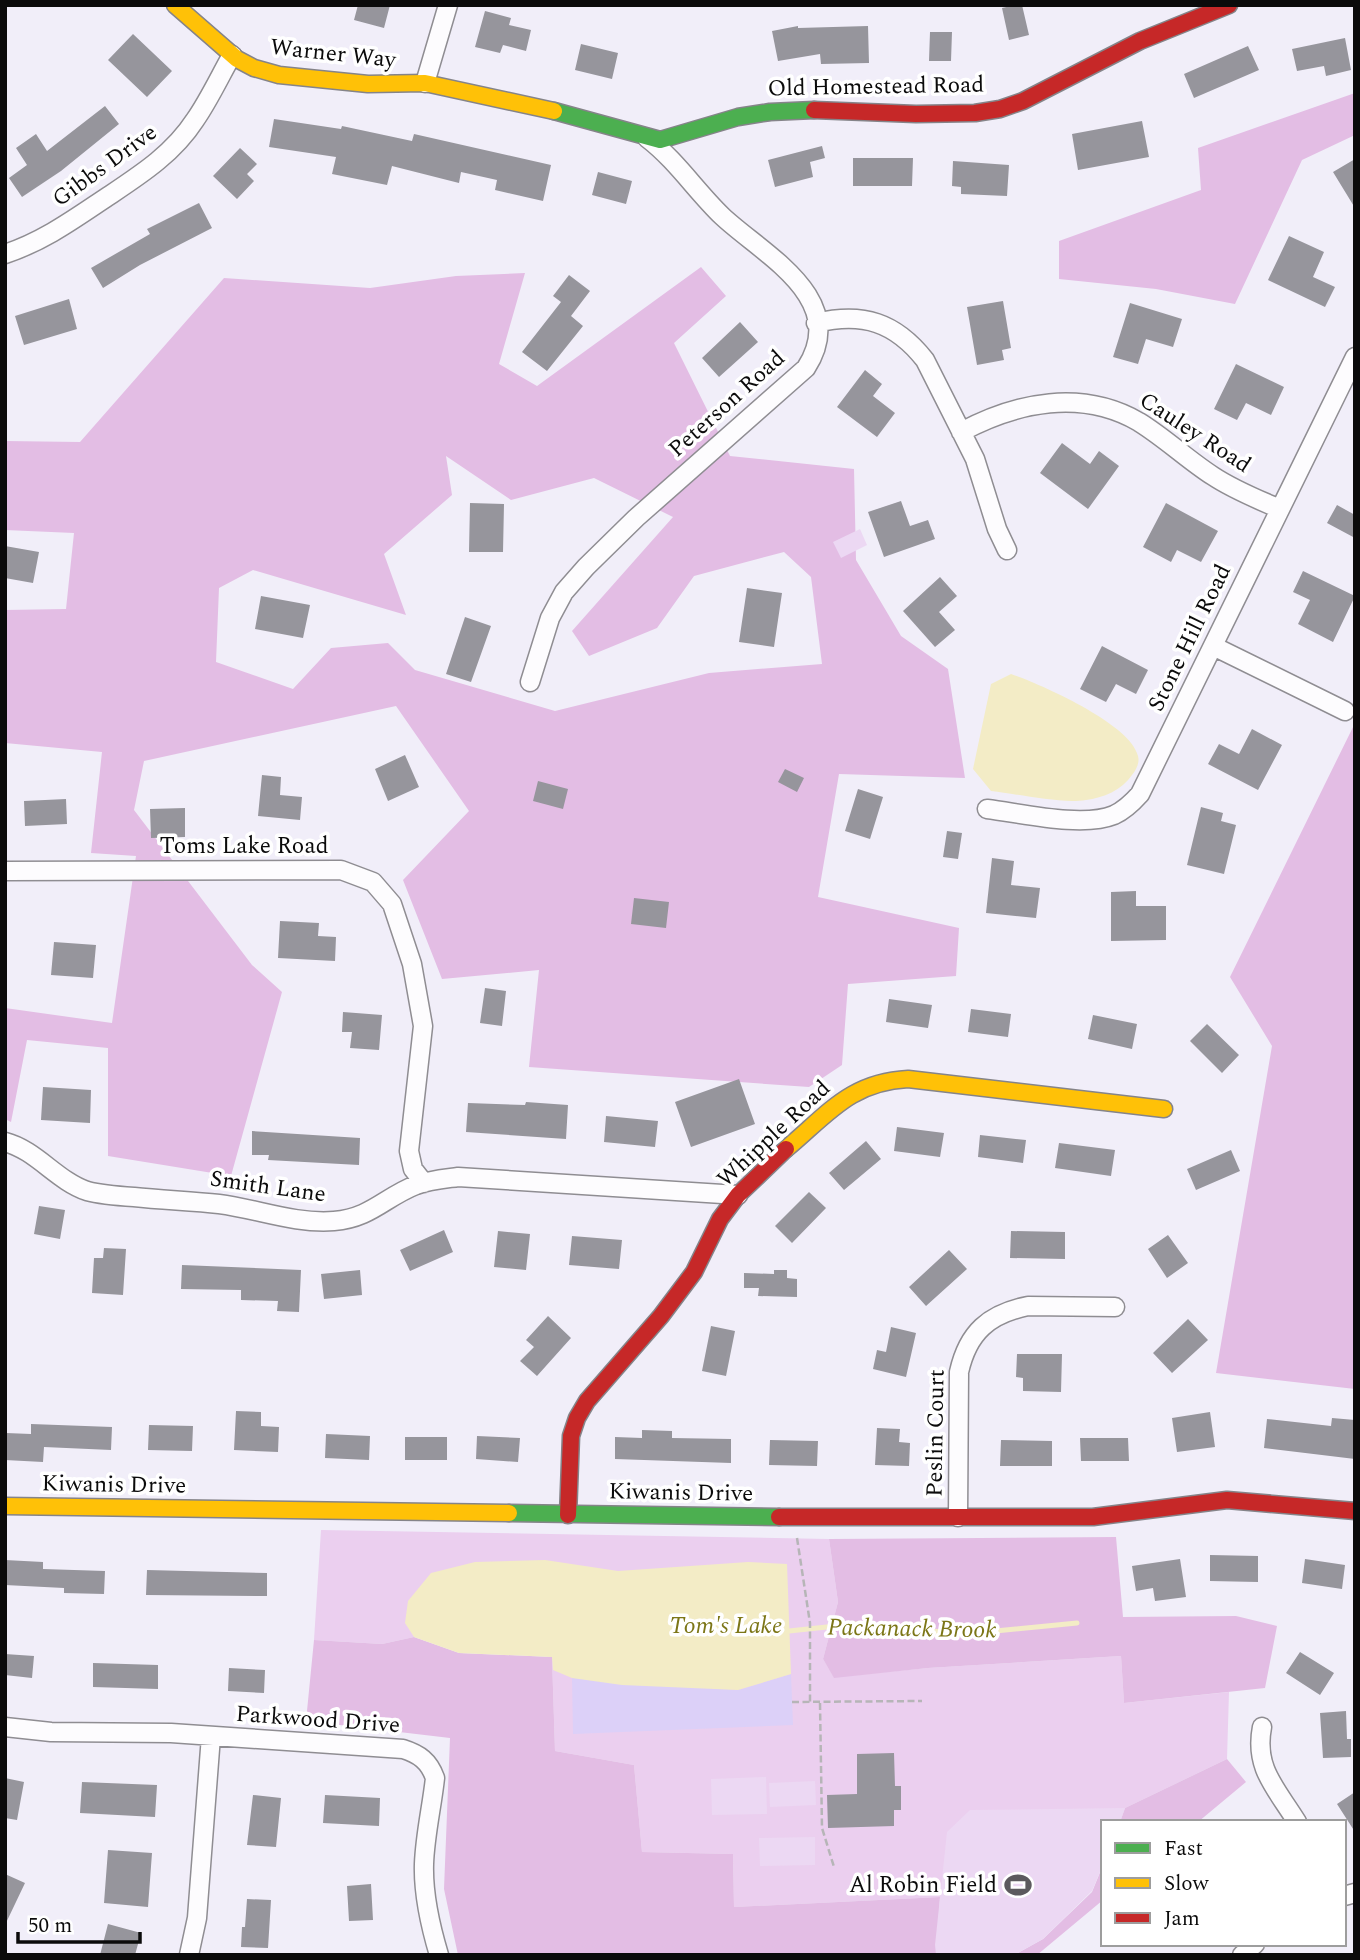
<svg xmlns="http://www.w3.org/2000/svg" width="1360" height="1960" font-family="Spectral,serif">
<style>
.green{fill:#ebcfef}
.forest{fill:#e3bde4;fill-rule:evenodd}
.sand{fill:#dcd0f8}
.pitch{fill:#ecd8f3}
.water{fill:#f3ecc6}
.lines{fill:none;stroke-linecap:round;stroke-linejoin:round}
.stream{stroke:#f3ecc6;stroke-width:5}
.building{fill:#96959c}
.street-casing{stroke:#8f8d92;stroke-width:21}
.fast-casing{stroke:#858489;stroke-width:19}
.slow-casing{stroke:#858489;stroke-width:19}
.jam-casing{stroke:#858489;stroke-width:19}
.path{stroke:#b6b5b7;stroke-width:2.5;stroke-dasharray:7 3.5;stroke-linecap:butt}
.street{stroke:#fdfcfe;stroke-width:18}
.fast{stroke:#4caf50;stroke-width:16}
.slow{stroke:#ffc107;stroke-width:16}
.jam{stroke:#c62828;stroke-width:16}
.labels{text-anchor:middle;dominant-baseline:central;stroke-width:7;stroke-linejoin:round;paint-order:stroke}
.street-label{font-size:23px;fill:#0b0b0b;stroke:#fff}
.poi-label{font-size:23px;fill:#0b0b0b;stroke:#fff;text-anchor:end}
.water-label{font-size:24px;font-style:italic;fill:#7c7617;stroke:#fff}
</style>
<rect width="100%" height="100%" fill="#f1eef9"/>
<path class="green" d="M321,1530L829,1539L838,1602L823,1659L834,1677L928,1668L1121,1656L1124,1703L1229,1692L1227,1759L1125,1808L1120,1822H1103V1865L1014,1955H936L940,1897L734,1907L733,1854L642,1852L634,1765L555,1751L552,1657L414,1637L382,1644L314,1640Z"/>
<path class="forest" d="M1355,93V135L1302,160L1235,304L1156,289L1059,279V241L1201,190L1198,148Z
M701,267L726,296L674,343L730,456L854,469L856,560L901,636L948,669L965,778L839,774L818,897L959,928L956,976L848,984L842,1065L809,1087L529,1067L539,970L442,979L403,880L469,811L396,706L144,761L134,810L252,965L282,992L231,1176L108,1156V1048L27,1040L11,1122L5,1119V1008L112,1023L136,856L91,853L102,752L5,743V610L66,609L74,533L5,530V441L80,442L224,278L370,288L456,276L525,273L499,364L537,386ZM446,456L511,500L594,478L673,517L572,631L589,656L657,628L694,576L784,552L811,577L822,664L709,673L555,711L415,670L388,643L331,648L293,689L216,662L219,588L253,570L406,615L384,554L452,495Z
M1355,723V1389L1216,1373L1272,1046L1230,977Z
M1116,1537L1123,1617L1236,1616L1277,1626L1265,1688L1124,1703L1121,1656L928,1668L834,1678L823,1659L838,1602L829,1539Z
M414,1637L459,1653L552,1657L555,1751L634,1765L642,1852L733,1854L734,1907L940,1897L936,1955H458L444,1889L450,1738L306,1721L314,1640L382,1644Z
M1227,1759L1246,1782L1198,1822H1120L1125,1808Z
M1103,1865V1900L1037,1955H1014L1043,1939L1092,1892Z"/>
<path class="sand" d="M791,1674L793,1725L573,1734L572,1678L738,1690Z"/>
<path class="pitch" d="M860,529L867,545L841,558L833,542Z
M766,1777L767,1814L712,1815L711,1779Z
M815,1781L816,1805L770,1807L769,1783Z
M1125,1808L1120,1822H1103V1865L1092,1891L1043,1939L1014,1955H936L935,1945L947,1832L970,1810Z
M815,1837V1865L760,1866L759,1838Z"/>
<path class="water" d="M1011,674C1040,684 1131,724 1138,756C1140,763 1136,770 1132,775C1122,790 1103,798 1086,800C1060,804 1018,794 991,791L973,769L991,684Z
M545,1560L618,1571L748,1562L787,1564L791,1674L738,1690L622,1685L572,1678L553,1670L552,1657L459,1653L414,1637L405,1623L408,1601L431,1573L475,1562Z"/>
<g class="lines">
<path class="stream" d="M789,1631L855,1624L965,1634L1077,1623"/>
</g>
<path class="building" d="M358,5H390L384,28L354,20Z
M1015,5H1022L1029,35L1009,40L1002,8Z
M485,11L511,18L509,25L531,30L526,51L503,45L500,53L475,47Z
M798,26V28L868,26L869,63L821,64L820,54L778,61L772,31Z
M930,32H952L951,61H929Z
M133,34L172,71L147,97L108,60Z
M1345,38L1351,70L1326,76L1324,66L1297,71L1292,49Z
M581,44L618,53L612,79L575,70Z
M1248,46L1259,70L1194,98L1184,74Z
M105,106L119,124L61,171L22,197L9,178L27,165L16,148L36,134L47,151Z
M274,119L341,129L342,126L412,141L414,134L551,165L543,201L495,190L497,180L461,172L459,183L392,166L387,185L332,174L336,157L269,147Z
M1142,121L1149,157L1078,170L1072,134Z
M822,146L825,158L810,162L813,177L775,187L768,160Z
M240,148L257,164L247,174L254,181L237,199L213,176Z
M853,158H913L912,186H853Z
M1355,159V208L1333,172Z
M953,161L1009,165L1007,196L961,194V187L952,186Z
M598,172L632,181L626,204L592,195Z
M199,203L212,228L140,265L103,288L91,268L150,234L147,229Z
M1289,236L1324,252L1313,277L1335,287L1325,307L1268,280Z
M569,275L590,291L571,316L583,326L547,371L522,352L561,302L553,296Z
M69,299L77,329L24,345L15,316Z
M1003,301L1011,348L1002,350L1004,360L977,365L967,307Z
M1130,303L1182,319L1173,347L1146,339L1138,364L1113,357Z
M740,322L758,342L719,377L702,358Z
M1236,364L1284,387L1271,415L1246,403L1237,420L1214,409Z
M865,370L882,384L873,396L895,413L877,437L837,407Z
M1062,443L1090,464L1099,451L1119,466L1088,509L1040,473Z
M901,501L910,526L928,520L935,539L884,557L868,512Z
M470,503L504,504L503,552H469Z
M1166,503L1218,531L1201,562L1177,550L1171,562L1143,547Z
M1337,505L1355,515V538L1327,523Z
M5,546L39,552L33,583L5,578Z
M1303,571L1355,596L1333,642L1298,624L1310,600L1293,592Z
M940,577L957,596L939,612L955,630L935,647L903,611Z
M747,588L782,593L774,647L739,642Z
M261,596L310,605L303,638L255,629Z
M465,617L491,626L471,682L446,674Z
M1102,646L1148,670L1136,694L1116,684L1106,702L1080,689Z
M1252,729L1282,745L1258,790L1208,764L1219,744L1239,754Z
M405,755L419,787L388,801L375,769Z
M785,769L804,778L797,792L778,782Z
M262,775L281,777L280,795L302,797L300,820L258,816Z
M538,781L568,789L563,809L533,801Z
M858,789L883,797L870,839L845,831Z
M66,799L67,824L25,826L24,801Z
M1201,807L1223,813L1221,821L1236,825L1224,874L1187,865Z
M185,808V837L151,838L150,809Z
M947,831L962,833L958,859L943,857Z
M992,858L1014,861L1011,885L1040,888L1036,918L986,913Z
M1136,891V906H1166V940L1111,941V892Z
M634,898L669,902L666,928L631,924Z
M280,921L319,923L318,936L336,937L335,961L278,958Z
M54,942L96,945L93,978L51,975Z
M485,988L506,991L502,1026L480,1023Z
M889,999L932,1005L928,1028L886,1022Z
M971,1009L1011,1014L1008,1037L968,1032Z
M343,1012L382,1015L379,1050L350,1048L352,1032H342Z
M1093,1015L1137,1024L1132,1049L1088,1039Z
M1207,1024L1239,1055L1222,1073L1190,1041Z
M739,1079L755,1124L691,1147L675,1102Z
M43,1087L91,1090L90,1123L41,1120Z
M526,1102L568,1105L566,1139L466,1132L468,1103L525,1105Z
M606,1116L658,1121L655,1147L604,1142Z
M897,1127L944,1133L940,1157L894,1151Z
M252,1131L360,1138L359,1165L268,1160L269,1155H252Z
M980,1135L1026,1140L1023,1163L978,1157Z
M866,1141L881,1159L844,1190L829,1173Z
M1059,1143L1115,1150L1111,1176L1055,1168Z
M1231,1150L1240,1171L1196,1190L1187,1169Z
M809,1192L826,1208L792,1243L775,1226Z
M39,1206L65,1210L60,1239L34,1234Z
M444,1230L453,1252L410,1271L400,1250Z
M498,1231L530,1234L526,1270L494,1267Z
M1011,1231L1065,1232V1259L1010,1258Z
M1168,1235L1188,1263L1167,1278L1148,1249Z
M572,1236L622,1240L619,1269L569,1265Z
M104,1248L126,1249L123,1295L92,1293L94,1258H103Z
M949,1250L967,1269L926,1306L909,1287Z
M182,1265L301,1270L299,1312L277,1311L278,1301L241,1300V1290L181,1289Z
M360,1270L362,1295L324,1299L321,1274Z
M774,1270H787V1278L797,1279V1297L758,1296L759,1288H744V1273L774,1274Z
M548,1316L571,1338L537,1376L520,1361L534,1347L526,1340Z
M1188,1319L1208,1340L1172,1373L1153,1353Z
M711,1326L735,1331L726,1376L702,1371Z
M891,1327L916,1333L906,1377L873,1369L877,1350L886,1352Z
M1017,1354H1062L1061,1392L1023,1391V1378L1016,1377Z
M236,1411L261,1412V1426L279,1427L278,1452L234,1450Z
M1210,1412L1215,1447L1177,1452L1172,1418Z
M1332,1418L1355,1420V1459L1264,1448L1267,1419L1331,1426Z
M31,1424L112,1427L111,1450L44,1447L43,1462L5,1460L6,1433L31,1434Z
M149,1425L193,1426L192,1451L148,1450Z
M877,1428L900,1429L899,1442L910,1443L909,1466L875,1465Z
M642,1430L672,1431V1438L731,1439V1463L615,1459V1437L642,1438Z
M326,1434L370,1436L369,1460L325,1458Z
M477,1436L520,1438L518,1462L476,1459Z
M405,1437H447V1460H405Z
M1080,1438H1128L1129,1461H1081Z
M770,1440L818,1441L817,1466L769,1465Z
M1001,1440L1052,1441V1466H1000Z
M1210,1555L1258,1556V1582L1210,1581Z
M1180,1559L1186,1597L1155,1601L1153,1588L1136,1591L1132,1566Z
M1305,1559L1345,1565L1342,1589L1302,1583Z
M5,1560L43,1562V1569L105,1571L104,1594L64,1593V1588L5,1585Z
M147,1570L267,1573V1596L146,1595Z
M1300,1652L1334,1673L1320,1695L1286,1673Z
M5,1654L34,1656L32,1678L5,1675Z
M93,1663L158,1665V1689L93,1687Z
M229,1668L265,1670L264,1693L228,1691Z
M1346,1711L1347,1739H1351V1757L1323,1758L1320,1713Z
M894,1753L895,1786H901V1810H894V1826L828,1828L827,1795L857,1794V1754Z
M5,1778L24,1782L17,1820L5,1818Z
M82,1782L157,1785L155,1817L80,1813Z
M1355,1792V1832L1337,1804Z
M253,1795L281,1798L276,1847L247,1845Z
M325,1795L380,1798L379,1826L323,1823Z
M108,1850L152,1853L148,1907L104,1903Z
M5,1874L25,1883L5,1925Z
M371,1884L373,1920L349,1921L347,1886Z
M247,1899L271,1900L268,1948L241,1947L242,1927H245Z
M108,1924L141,1933L135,1955H100Z"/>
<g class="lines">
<defs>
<path id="street" d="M425,83L448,5
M5,254C44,241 74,219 107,197C140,175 173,154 195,120C209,100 220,76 232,55
M816,323C863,312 895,322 925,360L975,459L997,529L1007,550
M961,432C1017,402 1082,389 1139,422C1165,438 1188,460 1213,476C1234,490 1257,499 1280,509
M1213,646L1345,711
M530,682L550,618L564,592L586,567L636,518L806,368C851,298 762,254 722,216C696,191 676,160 647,138
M987,809C1021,813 1082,828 1114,815C1125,810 1132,803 1140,794L1355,357
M5,871L341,870L373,882L392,904L412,964L423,1026L409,1151L413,1169L424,1183
M5,1142C36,1150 57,1181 87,1191C102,1195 118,1196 134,1197C162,1200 191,1201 219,1204C258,1209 294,1224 334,1221C371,1218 385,1197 416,1185C430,1180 443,1179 458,1177L738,1195
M958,1517L959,1372C968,1332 989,1314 1028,1306L1115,1307
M5,1727L51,1732L171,1733L403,1749C419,1754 429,1761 435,1778C432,1806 425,1835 424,1864C423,1895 430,1925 439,1955
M1262,1727C1254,1768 1276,1788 1297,1822
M1344,1896L1355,1893
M189,1955L197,1918L211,1736
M1242,1955L1255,1944"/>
<path id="fast" d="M554,111L660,140L738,117L770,112L814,110
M509,1513L779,1517"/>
<path id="slow" d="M175,5L237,59L254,68L279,75L368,84L425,83L554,111
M786,1149C828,1114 850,1082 908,1079L1164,1109
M5,1506L509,1513"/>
<path id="jam" d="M814,110L916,114L975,113L1000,109L1023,101L1140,41L1229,5
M568,1515L571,1436L577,1418L587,1401L661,1316L694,1272L720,1219L738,1195L786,1149
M779,1517H1093L1227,1500L1355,1511"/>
</defs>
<use href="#street" class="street-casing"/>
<use href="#fast" class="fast-casing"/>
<use href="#slow" class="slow-casing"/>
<use href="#jam" class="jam-casing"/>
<path class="path" d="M797,1538L810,1623V1702
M792,1702L922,1701
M820,1703L822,1828L834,1867"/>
<use href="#street" class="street"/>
<use href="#fast" class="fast"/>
<use href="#slow" class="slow"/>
<use href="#jam" class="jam"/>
</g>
<defs>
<symbol id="stadium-bare" viewBox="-9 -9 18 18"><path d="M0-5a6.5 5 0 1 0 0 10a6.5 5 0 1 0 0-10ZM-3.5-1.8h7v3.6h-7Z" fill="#5c5a5e" stroke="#fff" stroke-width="2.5" paint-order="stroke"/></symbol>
</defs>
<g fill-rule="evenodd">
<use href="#stadium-bare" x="999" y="1866" width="38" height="38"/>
</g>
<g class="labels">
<g class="street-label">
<text transform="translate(333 54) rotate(6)">Warner Way</text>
<text transform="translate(876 87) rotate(-1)">Old Homestead Road</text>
<text transform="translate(105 166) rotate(-36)">Gibbs Drive</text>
<text transform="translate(727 404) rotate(-42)">Peterson Road</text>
<text transform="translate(1195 433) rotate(33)">Cauley Road</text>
<text transform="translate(1190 638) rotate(-64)">Stone Hill Road</text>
<text x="244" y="846">Toms Lake Road</text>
<text transform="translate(774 1134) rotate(-43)">Whipple Road</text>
<text transform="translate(268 1187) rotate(8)">Smith Lane</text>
<text transform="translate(936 1433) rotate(-89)">Peslin Court</text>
<text transform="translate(114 1485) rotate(1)">Kiwanis Drive</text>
<text transform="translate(681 1493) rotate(1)">Kiwanis Drive</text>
<text transform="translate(318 1720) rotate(4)">Parkwood Drive</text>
</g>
<g class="poi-label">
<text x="997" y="1885">Al Robin Field</text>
</g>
<g class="water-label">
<text x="726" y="1626">Tom's Lake</text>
<text transform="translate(912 1629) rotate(1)">Packanack Brook</text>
</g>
</g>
<rect width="1360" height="1960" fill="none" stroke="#0b0b0b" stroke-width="14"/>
<rect x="1101" y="1820" width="245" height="126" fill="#ffffff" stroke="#9d9d9d" stroke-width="2"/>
<rect x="1115" y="1843" width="35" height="10" fill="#4caf50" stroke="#9d9d9d" stroke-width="2"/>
<text x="1164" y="1855" font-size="21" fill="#0b0b0b">Fast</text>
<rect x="1115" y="1878" width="35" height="10" fill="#ffc107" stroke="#9d9d9d" stroke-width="2"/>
<text x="1164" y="1890" font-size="21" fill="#0b0b0b">Slow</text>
<rect x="1115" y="1913" width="35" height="10" fill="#c62828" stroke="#9d9d9d" stroke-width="2"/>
<text x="1164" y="1925" font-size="21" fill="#0b0b0b">Jam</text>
<path d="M18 1932v10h122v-10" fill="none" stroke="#0b0b0b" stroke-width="3.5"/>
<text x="28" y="1932" font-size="21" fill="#0b0b0b" stroke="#ffffff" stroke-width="5" paint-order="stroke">50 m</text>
</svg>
